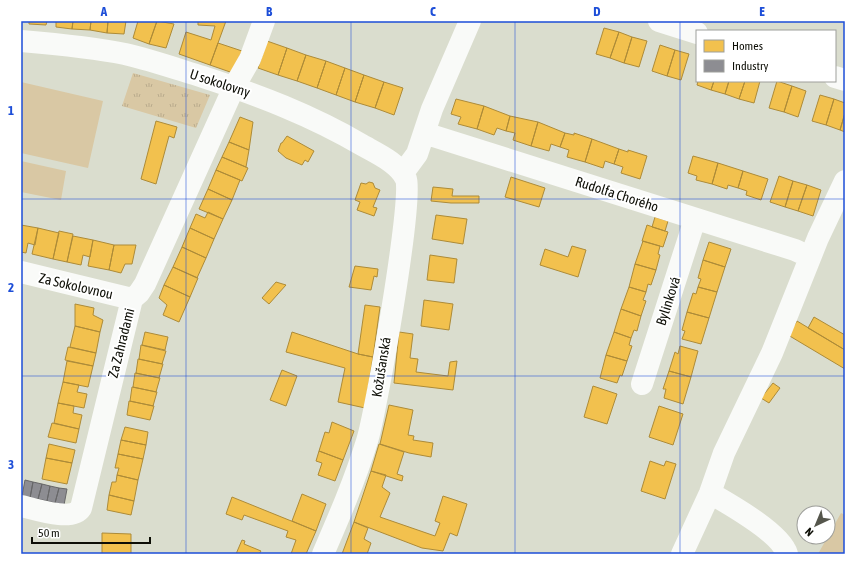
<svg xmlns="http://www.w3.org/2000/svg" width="866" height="575" font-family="'Asap Condensed',sans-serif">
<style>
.grass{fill:#d9c8a4}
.park{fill:url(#park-tufts)}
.homes{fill:#f2c14e;stroke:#ad8b38}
.industry{fill:#8d8d92;stroke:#676768}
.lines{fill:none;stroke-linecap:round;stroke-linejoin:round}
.minor{stroke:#f9faf8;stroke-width:22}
.grid{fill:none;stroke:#1d4ed8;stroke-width:1;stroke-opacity:0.55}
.labels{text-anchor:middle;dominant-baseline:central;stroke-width:4;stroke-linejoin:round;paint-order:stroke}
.street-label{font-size:14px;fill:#0d0e06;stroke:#fff}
.neatline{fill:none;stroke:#1d4ed8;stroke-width:1.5}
.grid-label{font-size:13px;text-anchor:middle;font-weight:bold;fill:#1d4ed8}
</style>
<defs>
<pattern id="park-tufts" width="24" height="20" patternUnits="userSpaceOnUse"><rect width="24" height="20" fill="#d9c8a4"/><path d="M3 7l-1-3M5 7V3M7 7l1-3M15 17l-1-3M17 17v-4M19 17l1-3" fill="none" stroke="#b9ab8c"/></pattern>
</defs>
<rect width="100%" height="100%" fill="#daddce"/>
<path class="grass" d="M21,82L103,101L88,168L21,153Z
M21,161L66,171L61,200L21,192Z
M841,513L845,515V554H818Z"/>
<path class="park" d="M133,73L210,95L196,128L122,106Z"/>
<path class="homes" d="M29,21H47L46,25L29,24Z
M56,21H73L72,29L56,27Z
M73,21H91L90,30L72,29Z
M91,21H108L107,33L90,30Z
M108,21H126L124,34L107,33Z
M138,21H157L149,44L133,38Z
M157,21L174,24L166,48L149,44Z
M198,21H226L210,65L179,54L186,32L211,40L215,26L198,25Z
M604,28L619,32L610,58L596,54Z
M619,32L632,37L624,63L610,58Z
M632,37L647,41L639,67L624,63Z
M267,41L287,48L278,75L258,68Z
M218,43L242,51L233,73L210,65Z
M660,45L675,50L667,76L652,71Z
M287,48L306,55L297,81L278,75Z
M675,50L689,54L681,80L667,76Z
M306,55L326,61L317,88L297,81Z
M326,61L345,68L336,95L317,88Z
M345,68L364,75L355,102L336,95Z
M364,75L384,82L375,108L355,102Z
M698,81H714L711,90L697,85Z
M714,81H729L725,94L711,90Z
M729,81H745L739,99L725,94Z
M745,81H760L754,103L739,99Z
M777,81L792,86L784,112L769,108Z
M384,82L403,88L394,115L375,108Z
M792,86L806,91L798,117L784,112Z
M820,95L834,99L826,125L812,121Z
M456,99L484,106L477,129L458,124L461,117L451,114Z
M834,99L845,103V113L840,130L826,125Z
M484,106L510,116L506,131L497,128L494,135L477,129Z
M845,113V132L840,130Z
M510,116L538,122L531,146L513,140L515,133L506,131Z
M240,117L253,122L249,150L229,142Z
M156,121L177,127L174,138L169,136L156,184L141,179Z
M538,122L565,133L560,147L551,144L549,151L531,146Z
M565,133L574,135V133L592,139L585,162L567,157L569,150L560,147Z
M287,136L314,151L308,162L305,160L302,165L286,158L278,151L281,143H282Z
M592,139L619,149L614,164L605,161L603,168L585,162Z
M229,142L249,150L246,167L222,157Z
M619,149L628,152V150L647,156L640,179L621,173L623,167L614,164Z
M693,156L718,163L712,184L696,180L697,176L688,173Z
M222,157L248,168L242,181L216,170Z
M718,163L743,171L738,188L728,185L727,189L712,184Z
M216,170L240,180L232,200L208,189Z
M743,171L768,179L761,200L746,195L747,191L738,188Z
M779,176L793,181L785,207L770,202Z
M511,177L545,188L539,207L505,197Z
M793,181L807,185L798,211L785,207Z
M369,182L373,183L375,188L380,190L373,207L377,208L374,216L357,210L360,202L355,200L361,183L366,184Z
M807,185L821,190L813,216L798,211Z
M433,187L453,189L452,196H479V203H451L431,201Z
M208,189L232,200L223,219L199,209Z
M208,212L223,219L214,239L190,228L196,214L205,218Z
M436,215L467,219L463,244L432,239Z
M655,217L668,221L665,231L652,227Z
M21,225L38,228L35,245L28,243L26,253L21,252Z
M647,225L668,232L663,247L642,241Z
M38,228L59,233L53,259L32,254Z
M190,228L214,239L206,258L182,247Z
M59,231L73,234L67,262L53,259Z
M73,236L93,240L90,257L83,255L81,265L67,262Z
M93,240L114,245L109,270L88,266Z
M643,241L660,246L658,254L660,255L656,270L635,264Z
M709,242L731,249L725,267L703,260Z
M114,245H136L132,264H125L121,273L109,270Z
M572,246L586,250L578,277L540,265L545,249L568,257Z
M182,247L206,258L197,278L173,267Z
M430,255L457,259L454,283L427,280Z
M703,260L725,267L717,292L698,287L701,279L698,278Z
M635,264L656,270L651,285L648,284L646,292L629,287Z
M355,266L378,269L377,277L374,276L371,290L349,287Z
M173,267L198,278L190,297L164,285Z
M276,282L286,285L269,304L262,298Z
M164,285L190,297L179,322L163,315L167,305L159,298Z
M629,287L646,292L643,300L646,301L641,316L621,309Z
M698,287L717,292L709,318L687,312L693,293L696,294Z
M424,300L453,304L449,330L421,326Z
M75,304L94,308L93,315L103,320L100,332L75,326Z
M365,305L380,307L373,357L358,354Z
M621,309L641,316L637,331L634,330L631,338L614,332Z
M687,312L709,318L701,344L682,339L685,331L682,330Z
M814,317L845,335V350L808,328Z
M797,321L845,350V369L788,335Z
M75,326L100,332L96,353L70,347Z
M145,332L168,337L165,350L142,345Z
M292,332L358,354L373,357L365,408L338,402L345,368L286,352Z
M399,332L413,334L410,358L418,359L416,372L448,376L450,362L457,361L453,390L394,383Z
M614,332L631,338L629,345L632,346L627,361L606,355Z
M141,345L166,351L162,364L139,359Z
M680,346L698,351L691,377L669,371L675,352L678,354Z
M68,347L96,353L93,366L65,360Z
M606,355L627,361L622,376L620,375L617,383L600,378Z
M138,359L163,364L159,378L136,373Z
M67,361L93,366L88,387L63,382Z
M282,370L297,376L286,406L270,400Z
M669,371L691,377L683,404L664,398L666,389H663Z
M135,373L160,378L156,392L133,387Z
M63,382L79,385L77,392L87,394L84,408L58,403Z
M773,383L780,388L769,403L761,398Z
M593,386L617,394L607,424L584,417Z
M132,387L157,392L153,406L130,401Z
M129,401L154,406L150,420L127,415Z
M58,403L74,406L73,413L82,415L79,429L54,423Z
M389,405L413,410L408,435L414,436L413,440L433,443L431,457L409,453L380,444Z
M659,406L683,414L673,445L649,437Z
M332,422L354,431L343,460L319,451L325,432L329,433Z
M52,423L79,429L76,443L48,437Z
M125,427L148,432L146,445L121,440Z
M121,440L146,445L143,459L118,454Z
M49,444L75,450L72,463L46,458Z
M379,444L404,452L397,474L403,476L402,481L371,471Z
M319,451L343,460L335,481L318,475L322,463L316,461Z
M118,454L143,459L138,480L117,475L119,468H115Z
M46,458L72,463L67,484L42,479Z
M650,461L664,466L666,461L676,464L665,499L641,491Z
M371,471L386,475L382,487L390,493L380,517L435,536L440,523L435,521L443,496L467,504L457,536L450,533L443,551L422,548L354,522Z
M117,475L138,480L134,501L109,495L112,482H116Z
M302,494L326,504L316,531L292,521Z
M109,495L134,501L131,515L107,510Z
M232,497L316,531L306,554H291L296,540L286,537L288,531L244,515L242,520L226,514Z
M354,522L368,528L364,539L371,543L367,554H342Z
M102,533L131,534V554H102Z
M242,540L245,541L244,544L261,551L259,554H236Z"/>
<path class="industry" d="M25,480L33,482L30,498L22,496Z
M33,482L42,484L38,499L30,498Z
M42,484L50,486L47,501L38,499Z
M50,486L59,488L55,503L47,501Z
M59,488L67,489L64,505L55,503Z"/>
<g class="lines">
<path class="minor" d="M659,21L697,33
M21,41C56,44 91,47 125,54C151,60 177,69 203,77C258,95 311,115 362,145C376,153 399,163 406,179C414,195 376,413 367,441C355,480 339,517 323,554
M835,77L845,80
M424,133L795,250L810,257
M403,173L417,154L432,109L470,21
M21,272L132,299
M642,384L695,219
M710,493C729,504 781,533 787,554
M21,506C35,509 72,522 81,508L132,299L139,293L145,284L234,87L250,59L264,21
M682,554L710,493L724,453L772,353L818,238L845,181"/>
</g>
<path class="grid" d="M186,21V554M351,21V554M515,21V554M680,21V554M21,199H845M21,376H845"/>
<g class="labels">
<g class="street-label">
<text transform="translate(220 83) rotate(18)">U sokolovny</text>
<text transform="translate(617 194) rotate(18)">Rudolfa Chorého</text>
<text transform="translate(76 286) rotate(13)">Za Sokolovnou</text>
<text transform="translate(668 301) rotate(-72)">Bylinková</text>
<text transform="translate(121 343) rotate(-76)">Za Zahradami</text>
<text transform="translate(381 367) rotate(-81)">Kožušanská</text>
</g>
</g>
<rect width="866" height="575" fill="none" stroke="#ffffff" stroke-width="44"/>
<rect x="696" y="30" width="140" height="52" fill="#ffffff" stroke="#9e9f9b"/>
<rect x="704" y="40" width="20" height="12" fill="#f2c14e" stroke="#9e9f9b"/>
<text x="732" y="50" font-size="12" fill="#0d0e06">Homes</text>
<rect x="704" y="60" width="20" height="12" fill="#8d8d92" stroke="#9e9f9b"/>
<text x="732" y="70" font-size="12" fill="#0d0e06">Industry</text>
<g transform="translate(816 525) rotate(224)"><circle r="19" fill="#ffffff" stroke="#9e9f9b"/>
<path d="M0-3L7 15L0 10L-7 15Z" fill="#55564c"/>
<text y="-6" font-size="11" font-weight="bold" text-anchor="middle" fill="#0d0e06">N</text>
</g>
<path d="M32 537v6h118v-6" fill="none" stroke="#0d0e06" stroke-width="2"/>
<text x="38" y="537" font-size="12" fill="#0d0e06" stroke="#ffffff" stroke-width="3" paint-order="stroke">50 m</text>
<rect x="22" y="22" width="822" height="531" class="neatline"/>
<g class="grid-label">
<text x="104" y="16">A</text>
<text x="269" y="16">B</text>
<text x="433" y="16">C</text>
<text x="597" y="16">D</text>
<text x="762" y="16">E</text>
<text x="11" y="115">1</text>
<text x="11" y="292">2</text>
<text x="11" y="469">3</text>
</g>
</svg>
